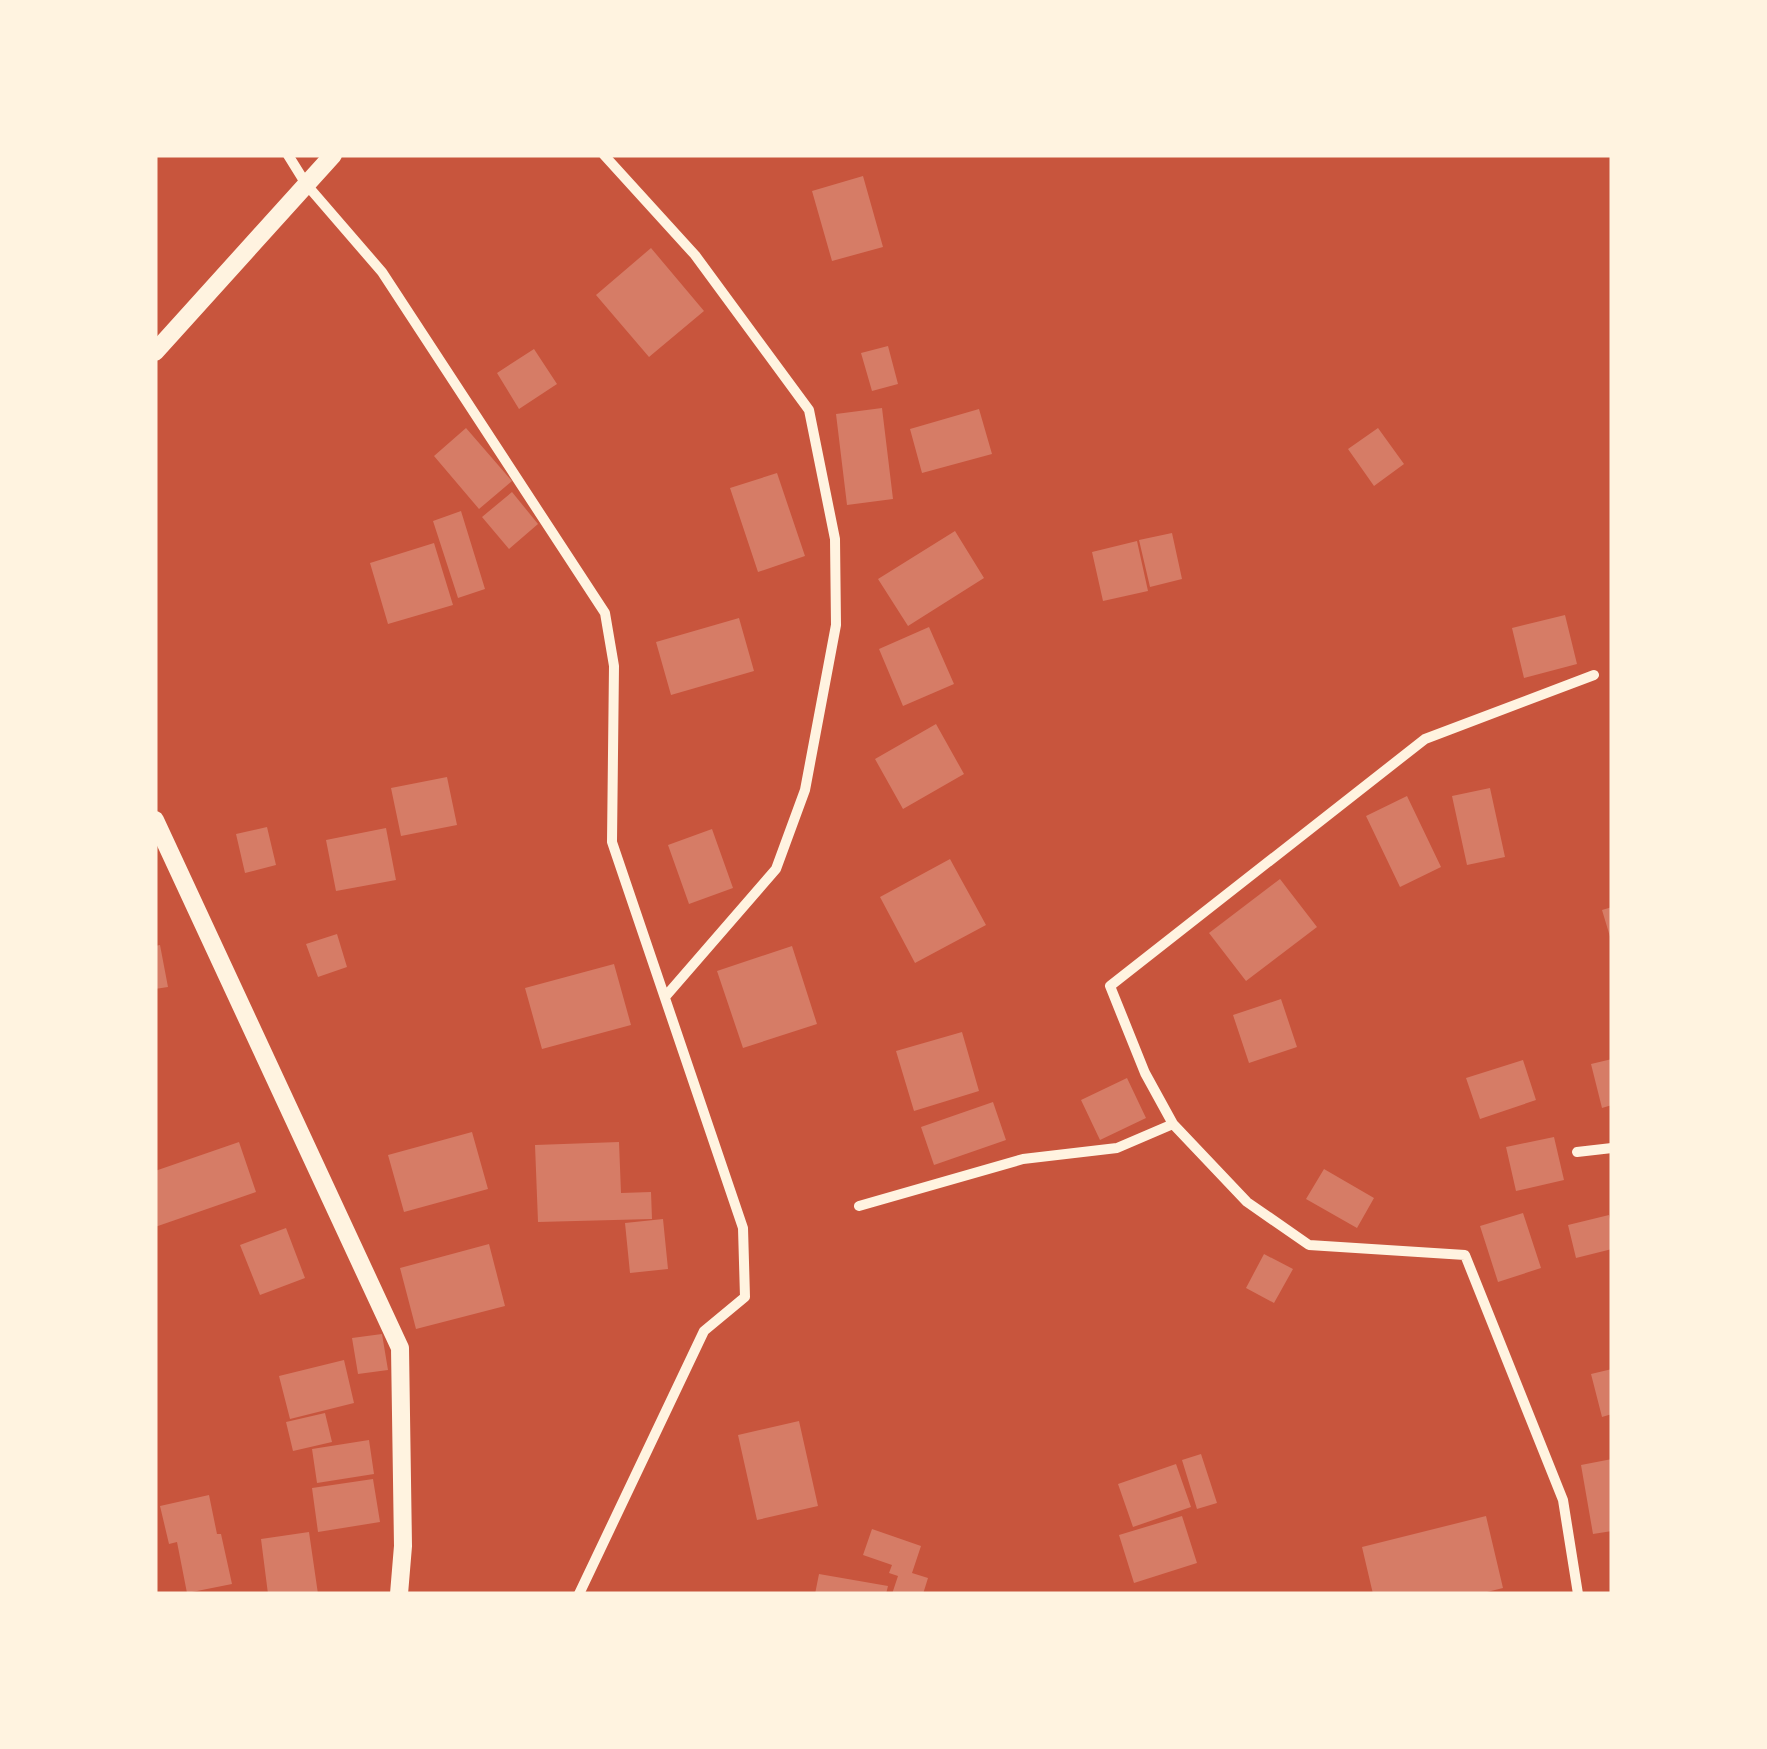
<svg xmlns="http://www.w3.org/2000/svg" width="1767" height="1749" font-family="'Fira Sans',sans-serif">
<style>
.building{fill:#d67c66}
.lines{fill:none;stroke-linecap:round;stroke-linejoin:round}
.minor{stroke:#fff3e0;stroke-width:10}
.tertiary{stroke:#fff3e0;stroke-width:18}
</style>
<rect width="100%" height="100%" fill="#c8553d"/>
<path class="building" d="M863,176L883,247L832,261L812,191Z
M651,248L704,311L649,357L596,295Z
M888,346L898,384L872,391L861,353Z
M534,349L557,384L519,409L497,373Z
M882,408L893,499L847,505L836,414Z
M979,409L992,454L922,473L910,429Z
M466,428L512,481L479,509L434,456Z
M1378,428L1404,464L1374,486L1348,449Z
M777,473L805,556L758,572L730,488Z
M512,492L538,524L509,549L482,517Z
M461,511L485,589L458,598L433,521Z
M955,531L984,578L908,626L878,579Z
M1172,533L1182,579L1150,587L1139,540Z
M1137,541L1148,591L1103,601L1092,552Z
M434,543L453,605L388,624L370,563Z
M1565,615L1577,664L1524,678L1512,628Z
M739,618L754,671L671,695L656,642Z
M929,627L954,684L903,706L879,649Z
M936,724L964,774L903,809L875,759Z
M447,777L457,825L401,836L391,788Z
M1490,788L1505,857L1467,865L1452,796Z
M1407,796L1441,867L1400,887L1366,816Z
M267,827L276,865L245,873L236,834Z
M386,828L396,880L336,891L326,840Z
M712,829L733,888L689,904L668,845Z
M950,859L986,925L915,963L880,897Z
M1280,879L1317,927L1246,981L1209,933Z
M1612,907V940H1611L1602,910Z
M337,934L347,967L318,977L306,944Z
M160,945L168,987L155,989V946Z
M792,946L817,1024L743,1048L717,971Z
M614,964L631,1025L542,1049L525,988Z
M1281,999L1297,1047L1249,1063L1233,1015Z
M962,1032L979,1091L914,1111L896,1051Z
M1612,1059V1105L1602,1108L1591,1064Z
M1523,1060L1536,1100L1480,1119L1466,1078Z
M1127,1078L1146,1118L1100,1140L1081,1100Z
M993,1102L1006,1140L934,1165L921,1127Z
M472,1132L488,1189L404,1212L388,1155Z
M1554,1137L1564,1180L1516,1191L1506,1147Z
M239,1142L256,1192L155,1227V1171Z
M619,1142L621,1193L651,1192L652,1219L538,1222L535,1145Z
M1324,1169L1374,1198L1357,1228L1306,1199Z
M1523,1213L1541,1268L1498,1282L1480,1226Z
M1609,1215L1612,1228V1249L1576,1258L1568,1225Z
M663,1219L668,1269L630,1273L625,1223Z
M286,1228L305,1278L260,1295L240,1245Z
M489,1244L505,1306L416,1329L400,1268Z
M1264,1254L1293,1269L1274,1303L1246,1288Z
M382,1334L388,1370L358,1374L352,1338Z
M344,1360L354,1403L290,1419L279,1376Z
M1612,1369V1414L1602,1417L1591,1374Z
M325,1413L332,1442L293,1451L286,1422Z
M799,1421L818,1506L757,1520L738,1435Z
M369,1440L374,1474L317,1483L312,1449Z
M1201,1454L1217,1503L1197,1509L1182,1460Z
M1612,1459V1531L1593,1534L1581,1465Z
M1176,1464L1191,1507L1133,1527L1118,1484Z
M373,1479L380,1522L318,1532L312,1488Z
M209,1495L217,1534H221L232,1584L187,1593L177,1542L169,1544L160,1506Z
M1182,1516L1197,1563L1134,1583L1119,1535Z
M1486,1516L1503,1588L1479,1594H1373L1362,1547Z
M872,1529L921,1546L912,1573L928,1578L923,1594H892L898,1576L889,1573L892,1565L863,1555Z
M309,1532L318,1594H268L261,1539Z
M819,1574L888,1586L886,1594H815Z"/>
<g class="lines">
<path class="minor" d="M288,155L306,184L382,272L605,613L614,666L612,842L743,1228L745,1297L704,1331L579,1594
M604,155L695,255L809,410L835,539L836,625L805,790L776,869L665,997
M1577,1152L1612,1148
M859,1206L1023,1159L1117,1148L1173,1124
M1578,1594L1563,1500L1465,1255L1309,1245L1247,1202L1173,1124L1145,1073L1110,986L1425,739L1594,675"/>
<path class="tertiary" d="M155,352L333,155
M155,820L400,1348L403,1546L399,1594"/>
</g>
<rect width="1767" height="1749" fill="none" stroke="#fff3e0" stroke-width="315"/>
</svg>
